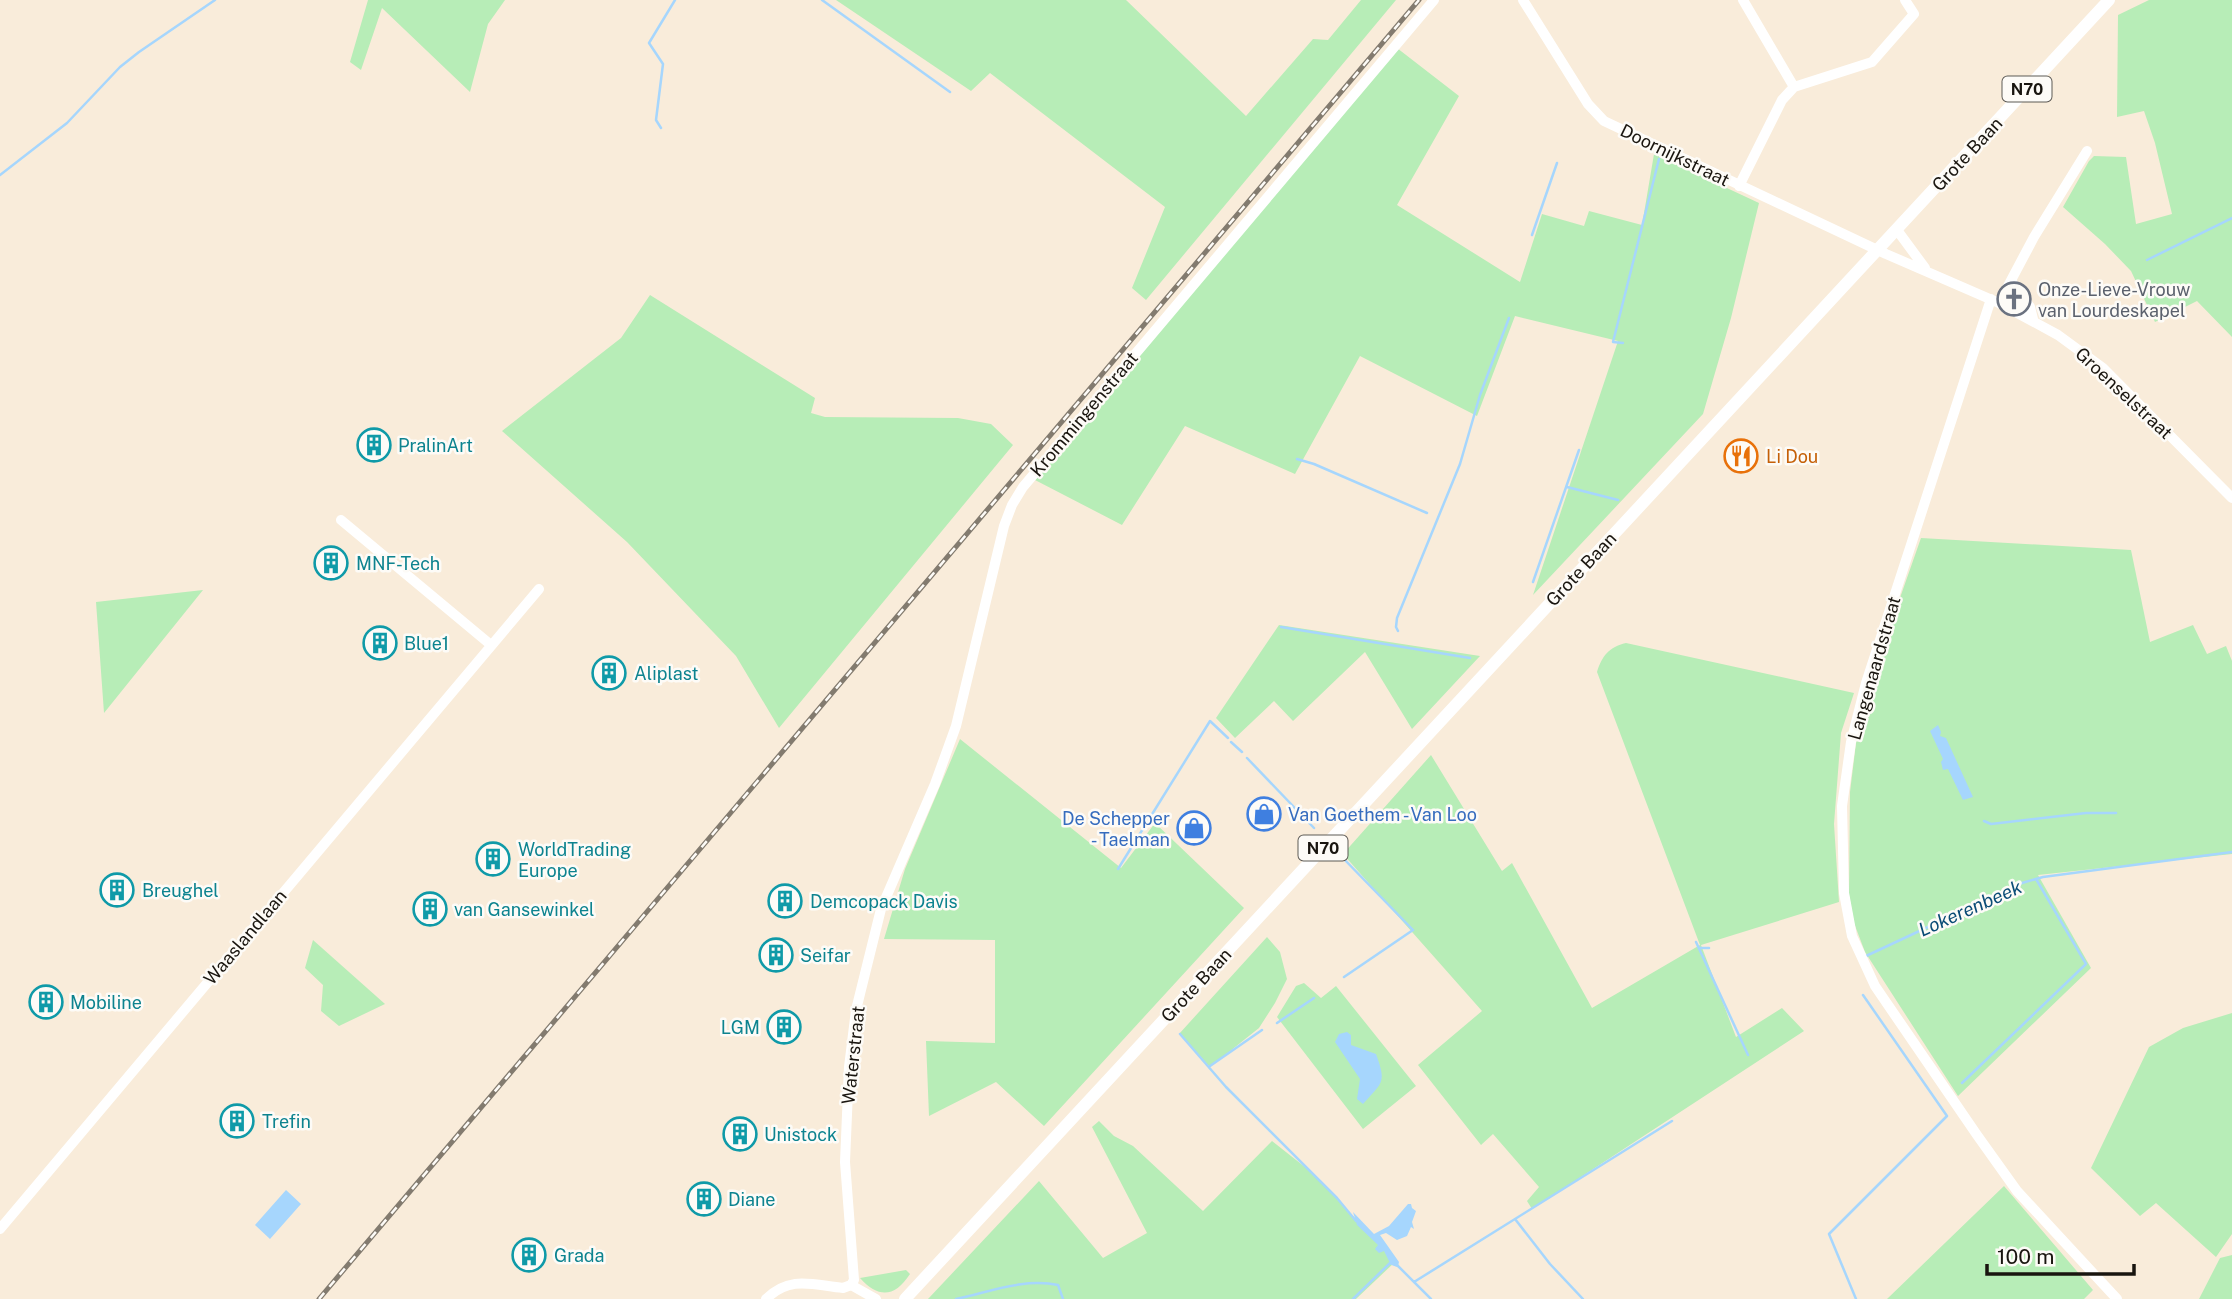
<svg xmlns="http://www.w3.org/2000/svg" width="2232" height="1299" font-family="'Public Sans',sans-serif">
<style>
.green{fill:#b7edb7}
.water{fill:#a6d6fd}
.lines{fill:none;stroke-linecap:round;stroke-linejoin:round}
.stream{stroke:#a6d6fd;stroke-width:2.5}
.minor{stroke:#fff;stroke-width:10}
.major{stroke:#fff;stroke-width:12}
.rail-casing{stroke:#837b6f;stroke-width:5}
.rail{stroke:#fdfbf7;stroke-width:2.5;stroke-dasharray:8;stroke-linecap:butt}
.labels{text-anchor:middle;dominant-baseline:central;stroke-width:5;stroke-linejoin:round;paint-order:stroke}
.shield{fill:#fdfbf7;stroke:#5d5a55;stroke-width:2}
.shield-label{font-size:16px;font-weight:bold;fill:#19150f}
.street-label{font-size:18px;fill:#19150f;stroke:#fdfbf7}
.worship-label{font-size:18px;fill:#5b616d;stroke:#fdfbf7;text-anchor:start}
.culture-label{font-size:18px;fill:#0d838f;stroke:#fdfbf7;text-anchor:start}
.food-label{font-size:18px;fill:#c56008;stroke:#fdfbf7;text-anchor:start}
.shop-label{font-size:18px;fill:#366cbe;stroke:#fdfbf7;text-anchor:start}
.water-label{font-size:19px;font-style:italic;fill:#0a4c76;stroke:#fdfbf7}
</style>
<rect width="100%" height="100%" fill="#f9ecda"/>
<path class="green" d="M368,0H505L488,24L470,92L382,8L361,70L350,62Z
M836,0H1126L1246,116L1313,39L1328,40L1361,0H1396L1146,300L1132,288L1165,207L990,73L971,91Z
M2149,0H2232V337L2197,301L2155,322L2131,271L2105,244L2063,207L2089,161L2094,156L2126,157L2136,224L2172,214L2155,143L2144,111L2117,117L2118,15Z
M1397,48L1459,96L1397,205L1520,282L1542,214L1584,226L1589,211L1642,225L1654,154L1759,203L1731,318L1703,414L1533,595L1618,341L1515,316L1477,416L1360,356L1295,474L1185,426L1122,525L1035,480Z
M650,295L815,398L811,413L825,417L958,418L991,424L1013,445L779,728L736,656L627,542L502,431L621,338Z
M1921,538L2131,550L2150,642L2193,625L2207,654L2226,646L2232,661V854L2038,875L2091,968L1958,1096L1865,952L1854,923L1849,895L1850,792L1856,743L1888,632Z
M203,590L104,713L96,602Z
M1279,625L1480,656L1412,729L1365,652L1293,721L1274,701L1235,738L1216,718Z
M1626,643L1854,693L1841,733L1834,824L1839,902L1701,945L1736,1037L1782,1008L1804,1031L1532,1209L1527,1201L1539,1187L1493,1134L1481,1145L1418,1065L1482,1011L1343,854L1431,755L1502,871L1512,863L1592,1008L1700,945L1597,672C1602,656 1609,647 1626,643Z
M960,739L1121,868L1155,823L1244,908L1044,1126L996,1082L929,1116L926,1041L995,1043V940L884,939L905,869Z
M1267,937L1280,952L1287,979L1275,1003L1259,1028L1210,1067L1179,1034Z
M313,940L385,1004L339,1026L321,1011L323,985L305,968Z
M1304,983L1321,998L1336,986L1416,1086L1363,1129L1277,1017L1296,986Z
M2232,1013V1234L2216,1257L2156,1203L2140,1216L2091,1168L2149,1047L2183,1028Z
M1099,1121L1114,1136L1133,1146L1203,1211L1272,1141L1310,1171L1396,1261L1356,1299H928L1039,1181L1103,1258L1147,1233L1092,1127Z
M2004,1186L2093,1290L2084,1299H1887Z
M2232,1255V1299H2199L2220,1258Z
M906,1270L910,1274C895,1297 879,1299 860,1278Z"/>
<path class="water" d="M1938,725L1941,732L1940,736L1946,738L1973,797L1963,800L1948,769L1943,770L1941,762L1943,759L1930,731Z
M1347,1032L1351,1035V1045L1376,1054C1387,1084 1382,1082 1363,1104L1357,1099L1360,1079L1335,1042L1339,1034Z
M286,1190L301,1204L270,1239L255,1225Z
M1408,1204H1411L1412,1208L1416,1211L1412,1222L1414,1229L1411,1227L1407,1236L1397,1240L1386,1233L1380,1235L1399,1262L1398,1266L1390,1263L1384,1251L1379,1253L1375,1249L1378,1245L1357,1225L1353,1212L1374,1234L1389,1226Z"/>
<g class="lines">
<path class="stream" d="M822,0L950,92
M661,128L656,120L663,64L649,43L675,0
M0,175L67,123L120,67L139,52L215,0
M1532,235L1557,163
M2147,260L2232,218
M1623,343L1613,342L1659,159
M1297,459L1314,464L1427,513
M1567,487L1618,500
M1533,582L1579,450
M1281,627L1470,658
M1398,631L1396,627L1397,618L1460,464L1480,395L1509,318
M1231,742L1242,752
M1247,758L1314,828
M1984,821L1991,824L2086,813H2116
M1340,855L1413,930L1344,977
M1118,869L1210,721L1228,738
M1696,942L1748,1055
M1700,948H1709
M1866,956L2022,883L2043,877L2232,852
M1277,1023L1314,998
M1180,1034L1226,1087L1337,1198L1356,1221
M1210,1066L1262,1030
M1962,1083L2086,964L2036,879
M1515,1219L1550,1264L1583,1299
M1396,1264L1431,1299
M1414,1282L1672,1121
M956,1299C989,1292 1024,1278 1058,1285L1063,1299
M1353,1299L1390,1263L1398,1266
M1856,1299L1829,1234L1947,1116L1863,995"/>
<path class="minor" d="M1523,0L1588,104L1604,121L1886,254L1999,303L2058,335L2103,368L2232,498
M1743,0L1794,87
M1739,186L1782,100L1794,87L1872,62L1914,14L1905,0
M1897,230L1925,268
M2012,282L2030,307L2033,319
M1991,299L1866,683L1851,742L1842,806L1844,893L1852,936L1875,986L1977,1135L2017,1191L2117,1299
M1999,303L2034,237L2087,151
M341,520L491,645
M0,1229L539,589
M851,1285L854,1280L845,1162L849,1067L856,1010L881,909L935,784L956,726L1004,526L1012,505L1023,487L1434,0
M766,1299C790,1275 813,1285 843,1288L851,1285L876,1299"/>
<path class="major" d="M905,1299L2109,0"/>
<defs>
<path id="rail" d="M319,1299L1419,0"/>
</defs>
<use href="#rail" class="rail-casing"/>
<use href="#rail" class="rail"/>
</g>
<defs>
<symbol id="church-ring" viewBox="-11 -11 22 22"><circle r="9.5" fill="#fdfbf7" stroke="#6b7280" stroke-width="1.5"/><path d="M-1.2-6h2.4v3.5h3.3v2.4h-3.3V6h-2.4V-.1h-3.3v-2.4h3.3Z" fill="#6b7280"/></symbol>
<symbol id="building-ring" viewBox="-11 -11 22 22"><circle r="9.5" fill="#fdfbf7" stroke="#0f9aa8" stroke-width="1.5"/><path d="M-4-6H4V6H1V3H-1V6H-4ZM-2.5-4.3h1.7v1.8h-1.7ZM.8-4.3h1.7v1.8H.8ZM-2.5-1h1.7V.8h-1.7ZM.8-1h1.7V.8H.8Z" fill="#0f9aa8"/></symbol>
<symbol id="restaurant-ring" viewBox="-11 -11 22 22"><circle r="9.5" fill="#fdfbf7" stroke="#e8710a" stroke-width="1.5"/><path d="M-5-6h1v4h1v-4h1v4h1v-4h1v5L-1.5 .5V6h-2V.5L-5-1ZM5-6V6H3V1.5H1.5Q1.5-4 5-6Z" fill="#e8710a"/></symbol>
<symbol id="shop-ring" viewBox="-11 -11 22 22"><circle r="9.5" fill="#fdfbf7" stroke="#3f7fe0" stroke-width="1.5"/><path d="M-5-2.5h2.3a2.7 3.5 0 0 1 5.4 0H5L5.5 6h-11ZM-1.5-2.5h3a1.5 2.3 0 0 0-3 0Z" fill="#3f7fe0"/></symbol>
</defs>
<g fill-rule="evenodd">
<use href="#church-ring" x="1995" y="280" width="38" height="38"/>
<use href="#building-ring" x="355" y="426" width="38" height="38"/>
<use href="#restaurant-ring" x="1722" y="437" width="38" height="38"/>
<use href="#building-ring" x="312" y="544" width="38" height="38"/>
<use href="#building-ring" x="361" y="624" width="38" height="38"/>
<use href="#building-ring" x="590" y="654" width="38" height="38"/>
<use href="#shop-ring" x="1245" y="795" width="38" height="38"/>
<use href="#shop-ring" x="1175" y="809" width="38" height="38"/>
<use href="#building-ring" x="474" y="840" width="38" height="38"/>
<use href="#building-ring" x="98" y="871" width="38" height="38"/>
<use href="#building-ring" x="766" y="882" width="38" height="38"/>
<use href="#building-ring" x="411" y="890" width="38" height="38"/>
<use href="#building-ring" x="757" y="936" width="38" height="38"/>
<use href="#building-ring" x="27" y="983" width="38" height="38"/>
<use href="#building-ring" x="765" y="1008" width="38" height="38"/>
<use href="#building-ring" x="218" y="1102" width="38" height="38"/>
<use href="#building-ring" x="721" y="1115" width="38" height="38"/>
<use href="#building-ring" x="685" y="1180" width="38" height="38"/>
<use href="#building-ring" x="510" y="1236" width="38" height="38"/>
</g>
<g class="labels">
<g class="shield">
<rect x="2002.5" y="76.5" width="49" height="25" rx="5"/>
<rect x="1298.5" y="835.5" width="49" height="25" rx="5"/>
</g>
<g class="shield-label">
<text x="2027" y="89">N70</text>
<text x="1323" y="848">N70</text>
</g>
<g class="street-label">
<text transform="translate(1967 154) rotate(-47)">Grote Baan</text>
<text transform="translate(1675 155) rotate(26)">Doornijkstraat</text>
<text transform="translate(2124 393) rotate(43)">Groenselstraat</text>
<text transform="translate(1084 414) rotate(-50)">Krommingenstraat</text>
<text transform="translate(1581 569) rotate(-47)">Grote Baan</text>
<text transform="translate(1874 668) rotate(-74)">Langenaardstraat</text>
<text transform="translate(245 937) rotate(-50)">Waaslandlaan</text>
<text transform="translate(1196 985) rotate(-47)">Grote Baan</text>
<text transform="translate(853 1055) rotate(-84)">Waterstraat</text>
</g>
<g class="worship-label">
<text x="2038" y="289">Onze-Lieve-Vrouw<tspan x="2038" dy="21">van Lourdeskapel</tspan></text>
</g>
<g class="culture-label">
<text x="398" y="445">PralinArt</text>
<text x="356" y="563">MNF-Tech</text>
<text x="404" y="643">Blue1</text>
<text x="634" y="673">Aliplast</text>
<text x="518" y="849">WorldTrading<tspan x="518" dy="21">Europe</tspan></text>
<text x="142" y="890">Breughel</text>
<text x="810" y="901">Demcopack Davis</text>
<text x="454" y="909">van Gansewinkel</text>
<text x="800" y="955">Seifar</text>
<text x="70" y="1002">Mobiline</text>
<text x="760" y="1027" text-anchor="end">LGM</text>
<text x="262" y="1121">Trefin</text>
<text x="764" y="1134">Unistock</text>
<text x="728" y="1199">Diane</text>
<text x="554" y="1255">Grada</text>
</g>
<g class="food-label">
<text x="1766" y="456">Li Dou</text>
</g>
<g class="shop-label">
<text x="1288" y="814">Van Goethem - Van Loo</text>
<text x="1170" y="818" text-anchor="end">De Schepper<tspan x="1170" dy="21">- Taelman</tspan></text>
</g>
<g class="water-label">
<text transform="translate(1970 908) rotate(-24)">Lokerenbeek</text>
</g>
</g>
<path d="M1987 1264v10h147v-10" fill="none" stroke="#19150f" stroke-width="3.5"/>
<text x="1997" y="1264" font-size="21" fill="#19150f" stroke="#fdfbf7" stroke-width="5" paint-order="stroke">100 m</text>
</svg>
